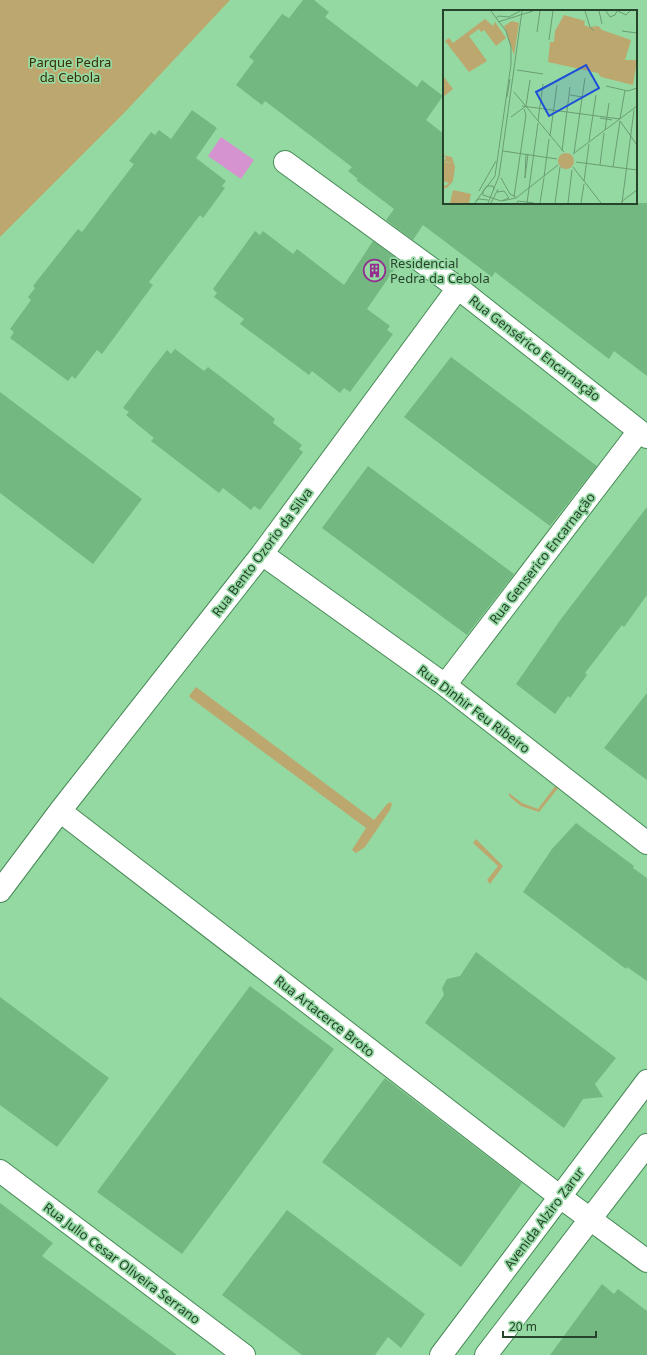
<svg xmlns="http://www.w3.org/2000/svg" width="647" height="1355" font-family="'Noto Sans',sans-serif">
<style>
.green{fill:#bca76e}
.water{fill:#d593d0}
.building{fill:#73b781}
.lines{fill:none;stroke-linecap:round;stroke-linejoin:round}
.minor-casing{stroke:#468956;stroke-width:24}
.minor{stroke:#fff;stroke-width:22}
.labels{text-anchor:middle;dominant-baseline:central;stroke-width:3.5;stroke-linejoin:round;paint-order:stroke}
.park-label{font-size:13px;fill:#3a2d05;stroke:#95d9a2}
.poi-label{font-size:13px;fill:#26432c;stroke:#95d9a2;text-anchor:start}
.street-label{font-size:13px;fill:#26432c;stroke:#95d9a2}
.inset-road{fill:none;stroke:#699d73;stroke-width:1}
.view{fill:#1d4ed8;fill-opacity:0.15;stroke:#1d4ed8;stroke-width:2}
.inset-edge{fill:none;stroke:#26432c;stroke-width:2}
</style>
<rect width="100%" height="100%" fill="#95d9a2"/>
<path class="green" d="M0,0H230L125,112L0,237Z
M196,687L374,820L387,804L390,802L392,804L390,810L365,847L356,853L352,850L366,828L192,699L189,696Z
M556,785L559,787L539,812L521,806L509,796V793L522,803L538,809Z
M476,839L503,866L490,884L487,880L498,866L473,843Z"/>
<path class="water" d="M221,137L254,160L241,179L208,156Z"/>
<path class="building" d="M303,0H314L329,12L325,17L417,87L422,80L443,96L426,120L444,134V203H647V376L614,351L609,359L495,272L492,277L423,225L413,240L386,220L394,209L356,180L358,179L348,171L352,167L265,101L262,105L236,85L254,61L249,57L282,14L289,18Z
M192,110L217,128L196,158L226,181L222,186L225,188L203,218L200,215L149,282L153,285L102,354L97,350L75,379L72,376L68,381L10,338L14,332L10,329L31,300L28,297L35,288L33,286L78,229L82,232L134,164L129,161L151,132L155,135L159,130L171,139Z
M255,231L260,235L263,231L293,254L297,249L344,285L373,241L400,261L367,309L390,326L387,330L393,334L350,392L344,388L340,393L312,371L309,375L240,324L244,319L214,297L217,293L213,289Z
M175,349L204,371L208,367L246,396L275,419L273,423L302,445L299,449L303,452L260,510L254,506L251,510L223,488L219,493L151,441L154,438L126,415L129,412L123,408L152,369L167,350L171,354Z
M451,357L597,466L550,526L404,417Z
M0,392L142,499L93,564L0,493Z
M368,466L514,574L467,635L322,528Z
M647,507V595L624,627L622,625L585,673L587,675L570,698L568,696L555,714L516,684L561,619Z
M647,693V780L604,748Z
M576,823L634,866L633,868L647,878V981L627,967L626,969L523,892L552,849Z
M476,952L616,1058L595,1084L603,1097L583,1099L564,1128L425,1023L444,995L442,988L447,979L460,976Z
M250,986L334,1049L182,1254L97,1192Z
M0,997L109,1078L57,1147L0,1105Z
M385,1078L522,1183L461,1267L322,1162Z
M0,1203L53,1243L42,1256L177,1355H0Z
M287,1210L425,1314L401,1348L388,1337L375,1355H302L222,1295Z
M602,1284L614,1294L618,1289L647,1311V1355H550Z"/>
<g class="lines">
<defs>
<path id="minor" d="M285,162L458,288L647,437
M262,554L445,685L647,843
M445,685L639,431
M60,811L559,1196L647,1261
M0,891L60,811L262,554L458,288
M0,1171L244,1355
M441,1355L647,1081
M486,1355L647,1145"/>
</defs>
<use href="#minor" class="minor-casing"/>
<use href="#minor" class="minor"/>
</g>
<defs>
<symbol id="building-ring" viewBox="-11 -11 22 22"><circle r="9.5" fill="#95d9a2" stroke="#952d91" stroke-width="1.5"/><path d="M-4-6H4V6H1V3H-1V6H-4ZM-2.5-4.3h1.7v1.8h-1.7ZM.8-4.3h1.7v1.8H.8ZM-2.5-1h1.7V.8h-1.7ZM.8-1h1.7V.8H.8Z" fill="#952d91"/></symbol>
</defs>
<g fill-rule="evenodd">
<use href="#building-ring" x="362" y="258" width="25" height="25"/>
</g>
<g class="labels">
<g class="park-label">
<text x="70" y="62">Parque Pedra<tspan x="70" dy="15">da Cebola</tspan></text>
</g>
<g class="poi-label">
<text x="390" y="263">Residencial<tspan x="390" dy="15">Pedra da Cebola</tspan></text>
</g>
<g class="street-label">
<text transform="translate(535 348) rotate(38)">Rua Gensérico Encarnação</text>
<text transform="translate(262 552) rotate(-53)">Rua Bento Ozorio da Silva</text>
<text transform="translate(542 558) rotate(-52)">Rua Genserico Encarnação</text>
<text transform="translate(474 709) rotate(37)">Rua Dinhir Feu Ribeiro</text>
<text transform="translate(325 1016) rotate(38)">Rua Artacerce Broto</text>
<text transform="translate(544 1218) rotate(-53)">Avenida Alziro Zarur</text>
<text transform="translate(122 1263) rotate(37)">Rua Julio Cesar Oliveira Serrano</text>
</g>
</g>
<g transform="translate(443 10)">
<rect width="194" height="194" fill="#95d9a2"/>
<path d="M46,3L63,28L53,36L41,20L38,22L36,19L26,26L44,51L26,62L2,31L6,28L10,33L42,9L50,16L52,12ZM121,5L142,11L141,15L146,17L155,16L159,20L188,30L182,50H194L190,75L158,67L155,63L105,52L107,32H111L112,21ZM69,11L76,13L71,45L61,16ZM0,66L10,79L0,87ZM115 151a8 8 0 1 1 16 0a8 8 0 1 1-16 0ZM0,145L9,147L12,157L10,171L5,177L0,179V173L2,176L6,173L0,171V152L10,153L0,151L3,148ZM10,180L28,184L26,193H7Z" fill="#bca76e"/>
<path class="inset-road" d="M142,1L147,17L151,21M156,1L159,14M163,1L167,7L172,5L174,1M175,1L183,5L187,1M53,9L55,6L66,7L77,1M55,12L90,1M179,21L194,23M94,22L97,1M106,30L110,1M74,60L100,64M163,76L185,81L194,78M71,82L121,142M127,85L140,87M64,87L67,69M79,96L177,109M68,107L83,96L87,70M157,108L169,110M177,109L182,80M95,111L100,74M177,111L194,135M162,120L166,93M107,126L114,75M146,131L153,85M60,141L114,149M119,141L127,77M131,143L142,68M83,144L82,168L85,144M130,144L194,96M133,152L194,160M157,155L161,123M130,157L158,193M170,157L177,111M101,167L106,129M58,168L67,184L73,187M141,171L146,134M51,180L50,176H44L40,181V185L58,191L66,188L61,181L54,182M36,181L53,151M71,187L83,105L81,99M33,191L52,166L68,54V37L63,21L48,1M59,191L73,188L115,155M178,192L194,180M32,193L35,189L45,190M45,193L56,166L79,1M48,193L55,179M74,193L75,191L91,193M84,193L95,113M97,193L101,168M112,193L117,157M125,193L129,160M138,193L141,174M179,193L191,100"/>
<path class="view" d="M143,55L156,78L106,106L93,82Z"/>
<rect width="194" height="194" class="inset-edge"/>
</g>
<path d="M503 1331v6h93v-6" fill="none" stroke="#26432c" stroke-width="2"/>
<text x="509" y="1331" font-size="12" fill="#26432c" stroke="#95d9a2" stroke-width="3" paint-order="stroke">20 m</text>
</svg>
